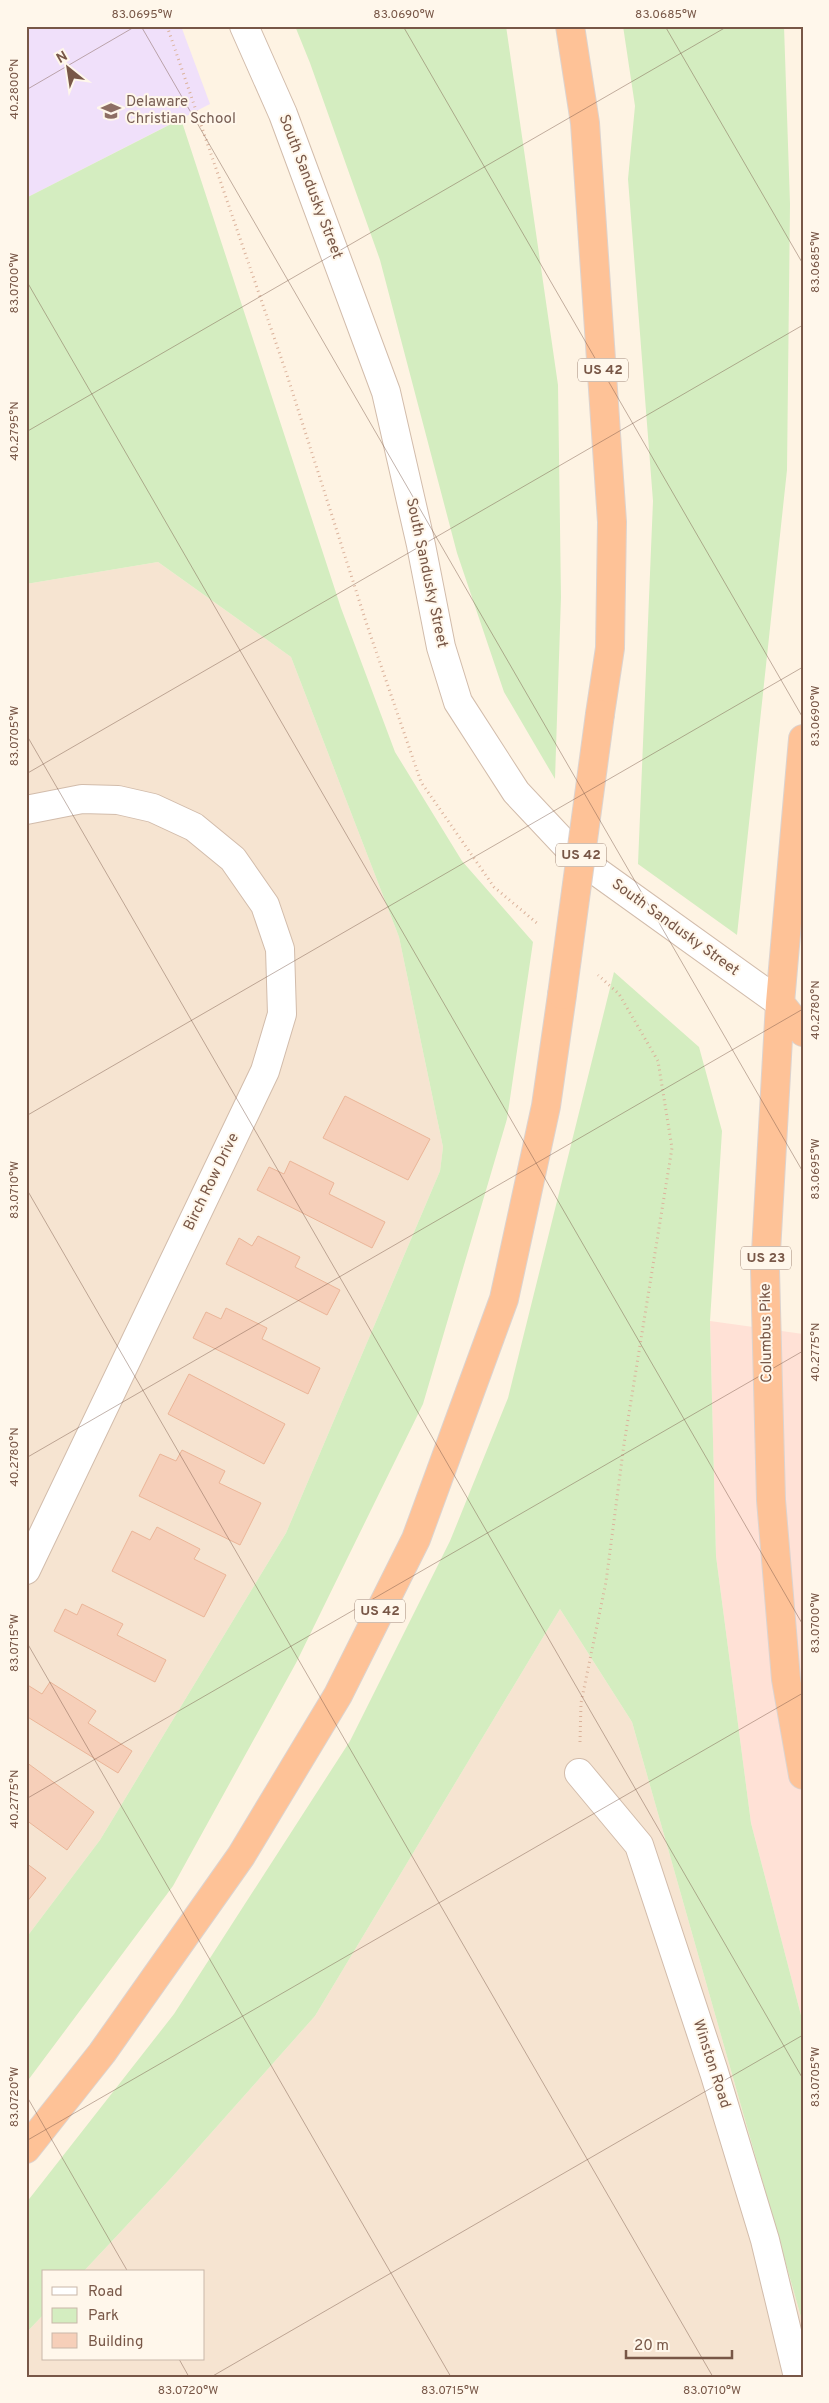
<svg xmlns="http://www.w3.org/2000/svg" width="829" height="2403" font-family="Overpass,sans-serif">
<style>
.residential{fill:#f6e4d1}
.commercial{fill:#ffe1d6}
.education{fill:#f0e0fa}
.green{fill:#d4edc0}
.building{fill:#f6cfb9;stroke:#eab598}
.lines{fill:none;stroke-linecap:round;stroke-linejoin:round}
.minor-casing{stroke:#d2bcab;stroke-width:30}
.tertiary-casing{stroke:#d2bcab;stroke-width:30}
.trunk-casing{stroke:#dcd3cf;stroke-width:30}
.path{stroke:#dbb29b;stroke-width:3;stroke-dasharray:1 4;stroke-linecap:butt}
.minor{stroke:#fff;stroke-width:28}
.tertiary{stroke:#fff;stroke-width:28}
.trunk{stroke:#fec297;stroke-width:28}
.trunk-bridge-casing{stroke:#dcd3cf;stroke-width:30;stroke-linecap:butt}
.trunk-bridge{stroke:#fec297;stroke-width:28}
.ticks{fill:none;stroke:#785747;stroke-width:1;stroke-opacity:0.45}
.labels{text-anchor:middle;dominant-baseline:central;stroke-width:4;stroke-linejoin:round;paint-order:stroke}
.shield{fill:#fff7eb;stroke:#a08778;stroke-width:1}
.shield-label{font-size:14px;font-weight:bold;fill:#785747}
.education-label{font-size:15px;fill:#785e54;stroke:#fff7eb;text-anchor:start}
.street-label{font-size:15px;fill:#785747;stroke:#fff7eb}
.neatline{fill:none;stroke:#785747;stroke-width:2}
.ticks-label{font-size:12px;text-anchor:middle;fill:#785747}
</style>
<rect width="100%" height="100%" fill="#fef3e3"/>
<path class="residential" d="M158,562L291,657L399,937L443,1147L440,1171L286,1533L100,1840L26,1938V584Z
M560,1609L632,1722L803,2324V2377H26V2333L44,2314V2359H204V2272H83L172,2177L315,2016Z"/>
<path class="commercial" d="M710,1321L803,1334V2023L751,1823L716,1556Z"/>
<path class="education" d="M26,26H181L210,104L26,198Z"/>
<path class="green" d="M295,26H506L558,385L561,597L555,779L504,692L457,553L380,260L310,63Z
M623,26H784L790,204L787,470L737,935L638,864L653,501L628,179L635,106Z
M181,119L341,608L395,752L462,861L533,942L507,1119L423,1404L296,1663L173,1886L26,2083V1938L100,1840L286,1533L440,1171L443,1147L399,937L291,657L158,562L26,584V198Z
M614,972L699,1047L722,1131L710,1321L716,1556L751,1823L803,2023V2324L632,1722L560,1609L315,2016L172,2177L83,2272H44V2314L26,2333V2203L174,2014L350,1741L450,1541L508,1398Z"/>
<path class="building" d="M345,1096L430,1139L408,1180L323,1138Z
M290,1161L334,1183L329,1194L385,1222L372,1248L257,1190L269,1167L284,1174Z
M258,1236L300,1257L295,1267L340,1290L327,1315L226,1264L239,1238L252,1246Z
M226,1308L267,1328L262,1339L320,1368L308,1394L193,1338L206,1312L221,1319Z
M189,1374L285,1424L264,1464L168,1414Z
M182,1450L225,1471L219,1483L261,1503L240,1545L139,1496L160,1454L176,1461Z
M157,1527L200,1549L194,1559L226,1575L204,1617L112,1571L132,1531L150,1540Z
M82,1604L123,1624L117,1635L166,1660L155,1682L54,1631L65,1609L77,1615Z
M50,1682L96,1711L88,1723L132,1751L118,1773L26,1716V1684L42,1694Z
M26,1762L94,1812L67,1850L26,1820Z
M26,1863L46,1878L26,1903Z"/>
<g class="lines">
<defs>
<path id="minor" d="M26,810L82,799L118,800L153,808L194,827L233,859L265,905L280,949L282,1014L265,1071L26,1570
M579,1773L639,1845L714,2072L765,2240L798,2377"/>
<path id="tertiary" d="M244,26L283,114L386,392L421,545L441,647L458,702L516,792L578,858L780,1003"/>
<path id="trunk" d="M570,26L585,123L612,522L610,648L600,714
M803,739L780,1003L765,1270L771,1500L786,1679L803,1775
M780,1003L803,1032
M26,2149L102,2053L241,1856L338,1695L416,1539L504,1299L546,1106L562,995"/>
</defs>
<use href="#minor" class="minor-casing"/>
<use href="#tertiary" class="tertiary-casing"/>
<use href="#trunk" class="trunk-casing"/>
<path class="path" d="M167,26L287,375L367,625L421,782L494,887L538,924
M580,1742L581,1703L606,1582L624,1444L672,1148L658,1061L619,994L598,975"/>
<use href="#minor" class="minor"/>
<use href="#tertiary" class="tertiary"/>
<use href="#trunk" class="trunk"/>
<defs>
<path id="trunk-bridge" d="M562,995L600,714"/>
</defs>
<use href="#trunk-bridge" class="trunk-bridge-casing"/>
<use href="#trunk-bridge" class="trunk-bridge"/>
</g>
<path class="ticks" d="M141,26L803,1172M403,26L803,718M665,26L803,264M26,90L136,26M26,280L803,1625M26,432L728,26M26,734L803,2079M26,774L803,325M26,1116L803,667M26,1188L713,2377M26,1458L803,1009M26,1641L451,2377M26,1799L803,1351M26,2095L128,2272M26,2141L803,1693M179,2359L189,2377M211,2377L803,2035"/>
<defs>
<symbol id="school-bare" viewBox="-9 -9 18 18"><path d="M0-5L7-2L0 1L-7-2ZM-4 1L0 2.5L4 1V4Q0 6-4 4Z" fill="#8d6e63" stroke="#fff7eb" stroke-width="2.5" paint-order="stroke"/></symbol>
</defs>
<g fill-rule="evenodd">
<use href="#school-bare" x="97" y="97" width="28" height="28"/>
</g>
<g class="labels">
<g class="shield">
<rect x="578" y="358.5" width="50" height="23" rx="4"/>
<rect x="556" y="843.5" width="50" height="23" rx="4"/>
<rect x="741" y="1246.5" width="50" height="23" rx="4"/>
<rect x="355" y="1599.5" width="50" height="23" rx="4"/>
</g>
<g class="shield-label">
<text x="603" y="370">US 42</text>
<text x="581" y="855">US 42</text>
<text x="766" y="1258">US 23</text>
<text x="380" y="1611">US 42</text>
</g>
<g class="education-label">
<text x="126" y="102">Delaware<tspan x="126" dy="17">Christian School</tspan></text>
</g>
<g class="street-label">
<text transform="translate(310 187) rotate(69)">South Sandusky Street</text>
<text transform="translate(426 573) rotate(78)">South Sandusky Street</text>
<text transform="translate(675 928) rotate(36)">South Sandusky Street</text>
<text transform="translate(212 1182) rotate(-64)">Birch Row Drive</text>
<text transform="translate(767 1333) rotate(-91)">Columbus Pike</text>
<text transform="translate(711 2064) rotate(72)">Winston Road</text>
</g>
</g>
<rect width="829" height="2403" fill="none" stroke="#fff7eb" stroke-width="55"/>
<rect x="42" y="2270" width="162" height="90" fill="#fff7eb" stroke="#c9b7a9"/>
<rect x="52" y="2287" width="25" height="8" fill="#ffffff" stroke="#c9b7a9"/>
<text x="88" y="2296" font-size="15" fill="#785747">Road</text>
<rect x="52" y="2308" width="25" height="15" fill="#d4edc0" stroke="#c9b7a9"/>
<text x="88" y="2320" font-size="15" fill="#785747">Park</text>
<rect x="52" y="2333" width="25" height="15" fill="#f6cfb9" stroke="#c9b7a9"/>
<text x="88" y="2346" font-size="15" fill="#785747">Building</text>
<g transform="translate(68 68) rotate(330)" stroke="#fff7eb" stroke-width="4" paint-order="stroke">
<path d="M0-4L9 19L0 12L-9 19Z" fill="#785747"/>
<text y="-8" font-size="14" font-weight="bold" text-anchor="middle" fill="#785747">N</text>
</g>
<path d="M626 2350v8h106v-8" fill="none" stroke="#785747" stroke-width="2.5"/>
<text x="634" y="2350" font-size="15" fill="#785747" stroke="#fff7eb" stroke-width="4" paint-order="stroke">20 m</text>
<rect x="28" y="28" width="774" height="2348" class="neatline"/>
<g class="ticks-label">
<text x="142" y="18">83.0695°W</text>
<text x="404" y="18">83.0690°W</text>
<text x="666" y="18">83.0685°W</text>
<text transform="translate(14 89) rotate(-90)" y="4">40.2800°N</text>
<text transform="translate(815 262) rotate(-90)" y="4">83.0685°W</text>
<text transform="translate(14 283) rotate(-90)" y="4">83.0700°W</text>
<text transform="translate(14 431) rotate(-90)" y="4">40.2795°N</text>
<text transform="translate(815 716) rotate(-90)" y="4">83.0690°W</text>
<text transform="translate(14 736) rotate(-90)" y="4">83.0705°W</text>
<text transform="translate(815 1010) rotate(-90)" y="4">40.2780°N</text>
<text transform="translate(815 1169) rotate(-90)" y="4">83.0695°W</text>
<text transform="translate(14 1190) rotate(-90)" y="4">83.0710°W</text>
<text transform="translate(815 1352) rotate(-90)" y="4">40.2775°N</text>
<text transform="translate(14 1457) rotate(-90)" y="4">40.2780°N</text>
<text transform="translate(815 1623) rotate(-90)" y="4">83.0700°W</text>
<text transform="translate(14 1643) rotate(-90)" y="4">83.0715°W</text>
<text transform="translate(14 1799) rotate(-90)" y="4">40.2775°N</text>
<text transform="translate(815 2077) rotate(-90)" y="4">83.0705°W</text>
<text transform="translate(14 2097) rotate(-90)" y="4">83.0720°W</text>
<text x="188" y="2394">83.0720°W</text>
<text x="450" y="2394">83.0715°W</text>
<text x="712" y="2394">83.0710°W</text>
</g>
</svg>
